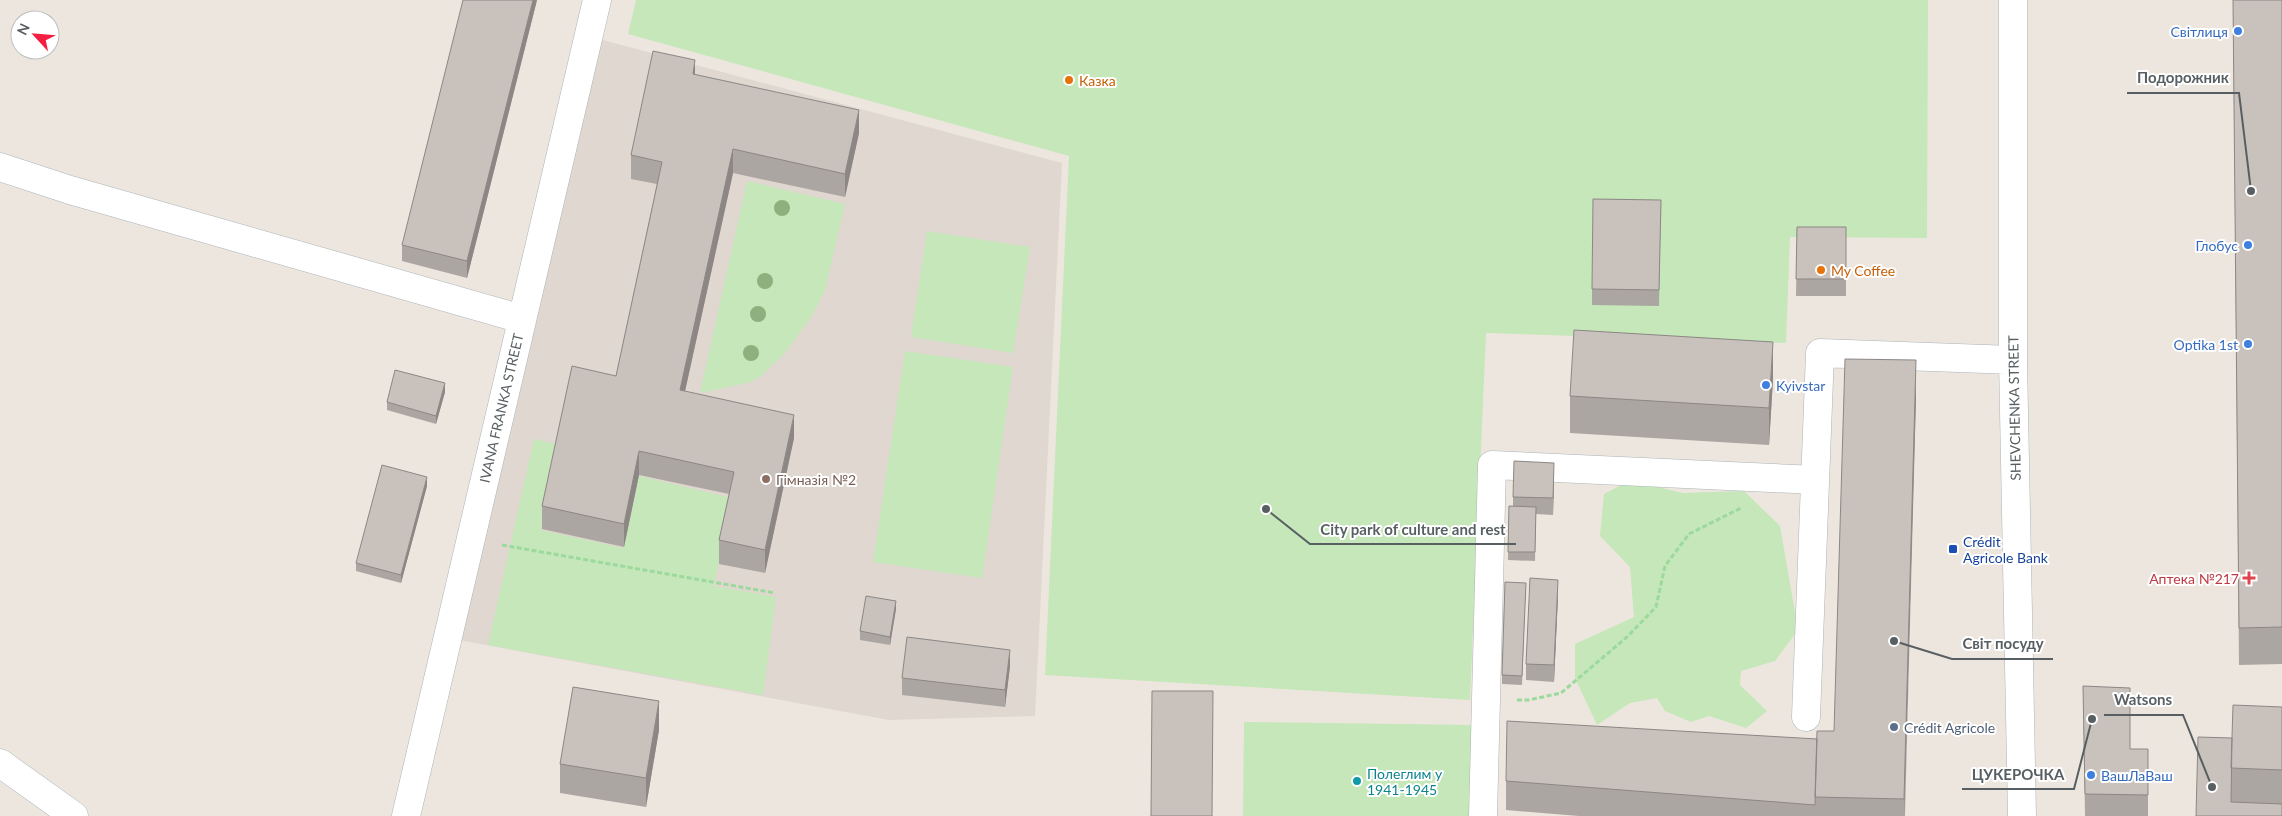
<svg xmlns="http://www.w3.org/2000/svg" width="2282" height="816" font-family="Lato,sans-serif">
<style>
.education{fill:#dfd7d0}
.green{fill:#c5e7b9}
.lines{fill:none;stroke-linecap:round;stroke-linejoin:round}
.minor-casing{stroke:#adb3b6;stroke-width:29}
.path{stroke:#9cd99c;stroke-width:3;stroke-dasharray:5 2.5;stroke-linecap:butt}
.minor{stroke:#fff;stroke-width:28}
.tree{fill:#8eb07e}
.wall{fill:#aca6a2}
.shaded-wall{fill:#8c8784}
.building{fill:#c8c1bc;stroke:#8c8784}
.shop-dot{fill:#3f7fe0;stroke:#fff;stroke-width:2}
.food-dot{fill:#e8710a;stroke:#fff;stroke-width:2}
.education-dot{fill:#8d6e63;stroke:#fff;stroke-width:2}
.transit-dot{fill:#1a4fb4;stroke:#fff;stroke-width:2}
.health-dot{fill:#e0444e;stroke:#fff;stroke-width:2}
.service-dot{fill:#5c6f8a;stroke:#fff;stroke-width:2}
.culture-dot{fill:#0f9aa8;stroke:#fff;stroke-width:2}
.labels{text-anchor:middle;dominant-baseline:central;stroke-width:4;stroke-linejoin:round;paint-order:stroke}
.shop-label{font-size:14px;fill:#366cbe;stroke:#fff;text-anchor:end}
.food-label{font-size:14px;fill:#c56008;stroke:#fff;text-anchor:start}
.street-label{font-size:14px;fill:#585f62;stroke:#fff}
.education-label{font-size:14px;fill:#785e54;stroke:#fff;text-anchor:start}
.transit-label{font-size:14px;fill:#164399;stroke:#fff;text-anchor:start}
.health-label{font-size:14px;fill:#be3a42;stroke:#fff;text-anchor:end}
.service-label{font-size:14px;fill:#4e5e75;stroke:#fff;text-anchor:start}
.culture-label{font-size:14px;fill:#0d838f;stroke:#fff;text-anchor:start}
.leader{fill:none;stroke:#585f62;stroke-width:2}
.callout-dot{fill:#585f62;stroke:#fff;stroke-width:2}
.callout-label{font-size:15px;text-anchor:middle;font-weight:bold;fill:#585f62;stroke:#fff;stroke-width:4;stroke-linejoin:round;paint-order:stroke}
</style>
<rect width="100%" height="100%" fill="#ede6df"/>
<path class="education" d="M588,36L1062,163L1035,716L889,720L448,638Z"/>
<path class="green" d="M636,0H1928L1927,238L1790,237L1786,343L1486,333L1470,700L1045,675L1069,156L628,34Z
M747,181L845,204L825,290L812,316L785,353L761,376L751,382L700,393Z
M927,231L1030,247L1013,353L911,337Z
M905,351L1013,367L982,578L873,562Z
M534,439L560,445L541,530L623,548L639,476L732,498L714,586L776,597L763,695L488,645Z
M1631,480L1682,493L1744,491L1780,526L1798,630L1775,661L1741,671L1740,685L1767,711L1746,728L1709,716L1691,722L1665,711L1657,698L1630,703L1597,725L1575,678V644L1634,617L1630,567L1600,536L1604,494Z
M1244,722L1473,725L1470,816H1243Z"/>
<g class="lines">
<defs>
<path id="minor" d="M2013,0V360L2022,816
M0,167L70,190L522,319
M1806,717L1820,353L2013,360
M0,763L74,816
M406,816L597,0
M1483,816L1492,465L1815,480"/>
</defs>
<use href="#minor" class="minor-casing"/>
<path class="path" d="M502,545L775,593
M1517,700H1529L1561,693L1627,637L1656,607L1665,566L1689,534L1741,508"/>
<use href="#minor" class="minor"/>
</g>
<g class="tree">
<circle cx="782" cy="208" r="8"/>
<circle cx="765" cy="281" r="8"/>
<circle cx="758" cy="314" r="8"/>
<circle cx="751" cy="353" r="8"/>
</g>
<path class="wall" d="M537,0L467,278L402,261V245Z
M2233,0H2282V664L2239,665Z
M695,74L859,133L845,197L733,173L685,391L794,438L765,573L719,564V540L729,494L639,475L624,547L542,529V506L616,376L657,184L631,179V155Z
M1661,200L1659,306L1592,305V289Z
M1797,227H1846V296H1796Z
M1773,379L1769,445L1570,433V396Z
M445,392L436,424L387,410V402Z
M1916,397L1905,816H1579L1506,810V781L1817,739L1834,731Z
M1554,479L1553,515L1536,514L1535,561L1508,560L1509,506H1513V497Z
M427,486L401,583L356,571V563Z
M1526,583L1522,685L1502,684V675Z
M1558,596L1554,682L1526,680V664Z
M896,609L890,645L860,640V631Z
M1010,666L1005,707L902,695V678Z
M2083,686L2130,749H2148V816H2085Z
M2282,707V816H2196L2232,738Z
M659,730L646,807L560,793V764Z"/>
<path class="shaded-wall" d="M533,0H537L467,278V261Z
M695,60V84L693,74Z
M859,110V133L845,197V174Z
M733,149V173L680,414V390Z
M1773,342V379L1769,445V408Z
M1916,360V397L1904,816V799Z
M445,383V392L436,424V416Z
M794,415V438L765,573V550Z
M639,451V475L624,547V524Z
M1554,463V479L1553,515V498Z
M427,477V486L401,583V575Z
M1558,580V596L1554,682V665Z
M896,601V609L890,645V637Z
M1010,650V666L1005,707V690Z
M659,701V730L646,807V778Z"/>
<path class="building" d="M463,0H533L467,261L402,245Z
M2233,0H2282V627L2239,628Z
M653,51L695,60L693,74L859,110L845,174L733,149L680,390L794,415L765,550L719,540L734,472L639,451L624,524L542,506L572,366L616,376L662,162L631,155Z
M1593,199L1661,200L1659,290L1592,289Z
M1797,227H1846V279H1796Z
M1574,330L1773,342L1769,408L1570,396Z
M1845,359L1916,360L1904,799L1815,797L1817,731H1834Z
M395,370L445,383L436,416L387,402Z
M1514,461L1554,463L1553,498L1513,497Z
M382,465L427,477L401,575L356,563Z
M1509,506L1536,507L1535,552H1508Z
M1530,578L1558,580L1554,665L1526,664Z
M1505,582L1526,583L1522,676L1502,675Z
M866,596L896,601L890,637L860,631Z
M907,637L1010,650L1005,690L902,678Z
M2083,686L2130,688V749H2148V795L2085,794Z
M573,687L659,701L646,778L560,764Z
M1152,691H1213L1212,816H1151Z
M2233,705L2282,707V770L2231,768Z
M1507,721L1817,739L1815,805L1506,781Z
M2198,737L2232,738L2231,802L2282,804V816H2196Z"/>
<g class="shop-dot">
<circle cx="2238" cy="31" r="5"/>
<circle cx="2248" cy="245" r="5"/>
<circle cx="2248" cy="344" r="5"/>
<circle cx="1766" cy="385" r="5"/>
<circle cx="2091" cy="775" r="5"/>
</g>
<g class="food-dot">
<circle cx="1069" cy="80" r="5"/>
<circle cx="1821" cy="270" r="5"/>
</g>
<circle class="education-dot" cx="766" cy="479" r="5"/>
<rect class="transit-dot" x="1948" y="544" width="10" height="10" rx="2.5"/>
<path class="health-dot" d="M2246.5 570.5h5v5h5v5h-5v5h-5v-5h-5v-5h5z"/>
<circle class="service-dot" cx="1894" cy="727" r="5"/>
<circle class="culture-dot" cx="1357" cy="781" r="5"/>
<g class="labels">
<g class="shop-label">
<text x="2228" y="31">Свiтлиця</text>
<text x="2238" y="245">Глобус</text>
<text x="2238" y="344">Оptika 1st</text>
<text x="1776" y="385" text-anchor="start">Kyivstar</text>
<text x="2101" y="775" text-anchor="start">ВашЛаВаш</text>
</g>
<g class="food-label">
<text x="1079" y="80">Казка</text>
<text x="1831" y="270">My Coffee</text>
</g>
<g class="street-label">
<text transform="translate(501 408) rotate(-77)">IVANA FRANKA STREET</text>
<text transform="translate(2014 408) rotate(-91)">SHEVCHENKA STREET</text>
</g>
<g class="education-label">
<text x="776" y="479">Гімназія №2</text>
</g>
<g class="transit-label">
<text x="1963" y="541">Crédit<tspan x="1963" dy="16">Agricole Bank</tspan></text>
</g>
<g class="health-label">
<text x="2239" y="578">Аптека №217</text>
</g>
<g class="service-label">
<text x="1904" y="727">Crédit Agricole</text>
</g>
<g class="culture-label">
<text x="1367" y="773">Полеглим у<tspan x="1367" dy="16">1941-1945</tspan></text>
</g>
</g>
<path class="leader" d="M2251 191L2239 93H2127M1266 509L1310 544H1516M1894 641L1952 659H2053M2212 787L2183 715H2104M2092 719L2074 789H1962"/>
<g class="callout-dot">
<circle cx="2251" cy="191" r="5"/>
<circle cx="1266" cy="509" r="5"/>
<circle cx="1894" cy="641" r="5"/>
<circle cx="2212" cy="787" r="5"/>
<circle cx="2092" cy="719" r="5"/>
</g>
<g class="callout-label">
<text x="2183" y="83">Подорожник</text>
<text x="1413" y="535">City park of culture and rest</text>
<text x="2003" y="649">Світ посуду</text>
<text x="2143" y="705">Watsons</text>
<text x="2018" y="780">ЦУКЕРОЧКА</text>
</g>
<g transform="translate(35 35) rotate(296)"><circle r="24" fill="#ffffff" stroke="#bcbfc0"/>
<path d="M0-4L9 19L0 12L-9 19Z" fill="#f41e43"/>
<text y="-8" font-size="14" font-weight="bold" text-anchor="middle" fill="#585f62">N</text>
</g>
</svg>
